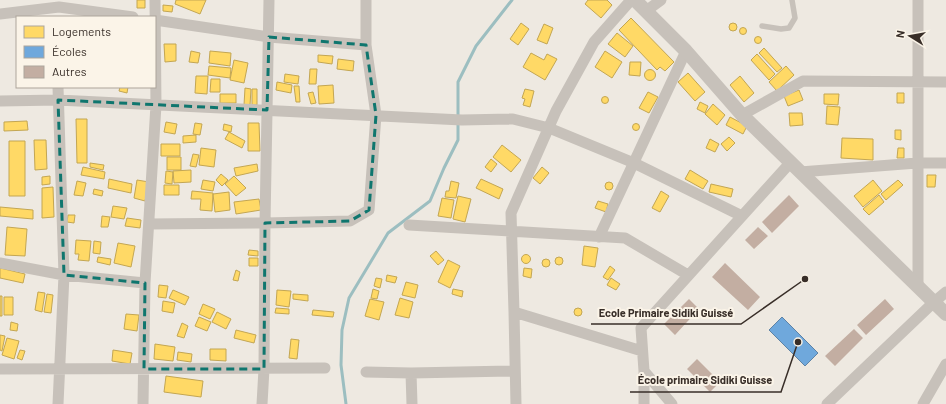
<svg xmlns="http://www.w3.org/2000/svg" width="946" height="404" font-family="Barlow,sans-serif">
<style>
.homes{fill:#ffd966;stroke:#c3a653}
.schools{fill:#6fa8dc;stroke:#5e83a6}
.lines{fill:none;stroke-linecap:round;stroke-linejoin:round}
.stream{stroke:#9cbec0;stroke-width:3}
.building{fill:#c3aea2}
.service{stroke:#c7c1ba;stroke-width:5.5}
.minor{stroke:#c7c1ba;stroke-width:11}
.tertiary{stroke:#c7c1ba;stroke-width:14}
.marked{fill:none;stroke:#0f766e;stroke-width:3;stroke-dasharray:8 5;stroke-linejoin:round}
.leader{fill:none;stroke:#382e28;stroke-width:1.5}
.callout-dot{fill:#382e28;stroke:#fbf4e8;stroke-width:1.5}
.callout-label{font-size:11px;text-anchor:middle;font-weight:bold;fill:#382e28;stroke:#fbf4e8;stroke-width:4;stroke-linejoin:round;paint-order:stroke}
</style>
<rect width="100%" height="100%" fill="#eee9e1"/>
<path class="homes" d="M137,0H145V8H137Z
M176,0H206L200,14L175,4Z
M588,0H607L612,5L601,18L585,4Z
M163,5L173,6L172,12L163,11Z
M631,18L674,62L665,71L660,67L657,70L619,30Z
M521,23L529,29L518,45L510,39Z
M729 27a4 4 0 1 1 8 0a4 4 0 1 1-8 0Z
M544,24L553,28L547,44L537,40Z
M739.5 31a3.5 3.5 0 1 1 7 0a3.5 3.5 0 1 1-7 0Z
M617,33L633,46L625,57L608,44Z
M754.5 40a3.5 3.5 0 1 1 7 0a3.5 3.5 0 1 1-7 0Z
M164,44H176V61L165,62Z
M764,48L782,68L777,72L759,53Z
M191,51L200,53L198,63L189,62Z
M210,51L231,53L230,66L209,63Z
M605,51L622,62L612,78L595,67Z
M531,53L544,60L547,54L557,59L545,80L523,67Z
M757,54L775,74L769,80L751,60Z
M318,55L333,56L332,64L318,62Z
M338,59L354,61L353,71L337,69Z
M234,60L248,63L244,83L230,80Z
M630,62H641L640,76L629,75Z
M209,66L231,68L230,78L208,75Z
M786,66L794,75L777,91L769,82Z
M310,69H317L316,84H309Z
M644.5 75a5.5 5.5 0 1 1 11 0a5.5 5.5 0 1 1-11 0Z
M688,73L705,92L695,101L678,82Z
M285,74L299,76L298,84L284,82Z
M196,76H208L207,94L195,93Z
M740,76L754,93L744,102L730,85Z
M211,79H220V92H210Z
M277,82L292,85L291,93L276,90Z
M333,85L334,103L319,104L318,86Z
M294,86H299L300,102H296Z
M120,87H128L127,93L119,91Z
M245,88L251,89L250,105H244Z
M252,89H257V105H252Z
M525,89L534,91L530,107L523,105L525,99L522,98Z
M799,90L803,100L788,106L784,96Z
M313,92L316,103L311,104L308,93Z
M648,92L658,97L649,113L639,108Z
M897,93H904V103H897Z
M220,94H236V103H220Z
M824,94H839L838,105L824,104Z
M601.5 100a3.5 3.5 0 1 1 7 0a3.5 3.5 0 1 1-7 0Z
M700,102L708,106L705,113L697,109Z
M713,104L725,115L717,125L705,114Z
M827,106L840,107L838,125L826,124Z
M789,113H802L803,125L790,126Z
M730,117L747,126L743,134L726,125Z
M76,119H87V163H77Z
M27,121L28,130L4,131V122Z
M166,122L177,124L175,134L164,132Z
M195,123L202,124L200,135L193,134Z
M248,123H259L260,151H248Z
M632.5 127a3.5 3.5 0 1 1 7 0a3.5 3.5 0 1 1-7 0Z
M224,124L232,126L231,132L223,130Z
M895,130H901V140L895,139Z
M229,132L245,141L242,148L225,139Z
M196,135V142L183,143V136Z
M729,137L735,143L727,151L721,144Z
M842,138L873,139V160L841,158Z
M710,139L719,144L715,152L706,148Z
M34,140H46L47,169L35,170Z
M9,141H25V196H9Z
M161,144H180V156H161Z
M502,145L521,160L511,172L493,157Z
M201,148L216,150L214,167L199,165Z
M898,148H904V158H897Z
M193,154L199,155L196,167L190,166Z
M167,157H181V170H167Z
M491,159L497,164L491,172L485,167Z
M90,163L104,165L103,170L90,167Z
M257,164L258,171L236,176L234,168Z
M83,167L105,172L104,179L81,175Z
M542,167L549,173L540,184L533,178Z
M191,170V182L174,183L173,171Z
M690,170L708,181L703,189L685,179Z
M166,171L173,172L172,184L165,183Z
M221,174L228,180L222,186L216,180Z
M927,175H936L935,187H927Z
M50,176V184L42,185V177Z
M234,176L246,188L236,196L225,184Z
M109,179L132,184L131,193L108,188Z
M481,179L503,189L499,199L476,188Z
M137,180L149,182L145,201L134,198Z
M203,180L215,182L213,191L201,189Z
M873,180L882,191L863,207L854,196Z
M898,180L903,185L886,200L881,194Z
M77,181L86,183L83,196L74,195Z
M451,181L459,183L456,198L445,197L446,191H449Z
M605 186a4 4 0 1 1 8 0a4 4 0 1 1-8 0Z
M711,184L733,189L731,197L709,192Z
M164,185H179V195H164Z
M53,187L54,217L42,218V188Z
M94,189L103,191L102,196L93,194Z
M192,191L213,193L212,211L200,210L201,199H191Z
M661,191L669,196L660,212L652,208Z
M229,192L230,210L215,212L213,194Z
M879,195L884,202L869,215L863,209Z
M458,196L471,199L465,222L453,219Z
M442,198L454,200L451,218L438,216Z
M259,199L261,210L236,214L234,202Z
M598,201L608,204L606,212L595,208Z
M113,206L127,208L124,219L111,217Z
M0,207L33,210V219L0,216Z
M68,215H75L74,223L67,222Z
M102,216L110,217L108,227H101Z
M127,218L141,220L140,228L125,226Z
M7,227L27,229L25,256L5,255Z
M76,240L91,241L89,261L78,260L79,254H75Z
M94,241L101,242L100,254L93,253Z
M118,243L135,246L131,267L114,263Z
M584,246L598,248L595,267L582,265Z
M249,250L258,251V256L248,255Z
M436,251L444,260L438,265L430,256Z
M521.5 259a4.5 4.5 0 1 1 9 0a4.5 4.5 0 1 1-9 0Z
M98,257L111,259L110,265L97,262Z
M555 261a4 4 0 1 1 8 0a4 4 0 1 1-8 0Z
M249,258H258V266H249Z
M542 263a4 4 0 1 1 8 0a4 4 0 1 1-8 0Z
M448,260L460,266L450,288L438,282Z
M610,266L615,270L608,280L603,277Z
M0,268L25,274L23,283L0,278Z
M524,268L532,269L531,278L523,276Z
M236,270L240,272L238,281L233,280Z
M387,275L397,277L395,283L386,281Z
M376,278L382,279L380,288L374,286Z
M611,278L620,284L616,290L607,285Z
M406,282L418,285L415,298L402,295Z
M159,285L168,286L166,298L158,297Z
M373,289L379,291L377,299L371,298Z
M453,289L463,291L462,297L452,294Z
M173,290L189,297L185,305L169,298Z
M277,290L291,291L289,307L276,305Z
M38,292L45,293L42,312L35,310Z
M47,294L53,295L51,313L44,312Z
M293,294L308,295V301L293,299Z
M0,296H2V316H0Z
M4,297H13V315H4Z
M400,298L413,302L409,318L395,315Z
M370,299L384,302L379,320L365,316Z
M163,301L175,303L173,313L162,311Z
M203,304L215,309L210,319L199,314Z
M276,308L289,309V314L275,313Z
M574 312a4 4 0 1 1 8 0a4 4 0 1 1-8 0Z
M313,310L334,312L333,317L312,315Z
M217,312L231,319L226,329L212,322Z
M126,314L139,315L137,331L124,329Z
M199,317L211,322L207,331L195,326Z
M11,322L18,324L17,331L10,330Z
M182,323L188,326L184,338L177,336Z
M236,330L256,335L254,343L234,338Z
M0,335L5,336L2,351L0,350Z
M7,338L19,341L14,359L2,355Z
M291,339L299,340L297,359L289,358Z
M155,344L175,347L173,361L154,359Z
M210,349H226V361L210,360Z
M20,350L25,351L22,360L17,358Z
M113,350L132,353L130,364L112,361Z
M178,352L192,354L191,362L177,360Z
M166,376L203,381L201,397L164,392Z"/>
<path class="schools" d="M782,317L818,353L805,366L769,330Z"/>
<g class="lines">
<path class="stream" d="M458,117V82L476,46L512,0
M346,404L341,365L342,330L349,298L388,233L430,201L444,168L458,140V123"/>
</g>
<path class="building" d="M789,195L799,206L772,233L762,222Z
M758,227L768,236L754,249L745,240Z
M725,263L760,297L748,310L712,277Z
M689,299L699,309L675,335L664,324Z
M885,299L894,309L866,335L857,325Z
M854,329L863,338L835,366L825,356Z
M697,359L720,382L710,392L687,369Z"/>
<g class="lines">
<path class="service" d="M762,26L781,29L789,28L795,18L792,0"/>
<path class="minor" d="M918,0V287
M646,11L661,0
M0,14L59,7L133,17
M155,20L269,37L366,45
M0,101L58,100L462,120L513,119L549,128L634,163L742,216
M742,115L803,81L946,82
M800,172L917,163H946
M149,224L265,223L350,221L369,210L376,115L366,45V0
M409,225L625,238L688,275
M599,237L686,51
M0,263L64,275L145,283
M514,312L642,351
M0,369L325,368
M644,371L672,404
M366,372L411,373L515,371
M411,373L412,404
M58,404L64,275L58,87
M143,404L145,283L156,105L155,0
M262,404L264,369L265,223L269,0
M516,404L514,312L511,213L556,111L594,42L631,0
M644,404V371L641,328L790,163
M827,404L934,302L946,292
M923,404L946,364"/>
<path class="tertiary" d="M635,0L686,51L742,115L946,314"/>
</g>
<path class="marked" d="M269,37L366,45L376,115L369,210L350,221L265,223L264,369H144L145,283L64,275L58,100L267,110Z"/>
<path class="leader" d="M805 279L741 324H591M798 342L781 392H630"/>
<g class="callout-dot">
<circle cx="805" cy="279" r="4"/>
<circle cx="798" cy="342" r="4"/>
</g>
<g class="callout-label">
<text x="666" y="317">Ecole Primaire Sidiki Guissé</text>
<text x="705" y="384">École primaire Sidiki Guisse</text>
</g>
<rect x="16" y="16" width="140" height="72" fill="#fbf4e8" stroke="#ada59b"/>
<rect x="24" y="26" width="20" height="12" fill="#ffd966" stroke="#ada59b"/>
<text x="52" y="36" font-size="12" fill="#382e28">Logements</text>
<rect x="24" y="46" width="20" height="12" fill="#6fa8dc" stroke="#ada59b"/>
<text x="52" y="56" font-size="12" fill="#382e28">Écoles</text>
<rect x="24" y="66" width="20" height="12" fill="#c3aea2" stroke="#ada59b"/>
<text x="52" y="76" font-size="12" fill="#382e28">Autres</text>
<g transform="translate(910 36) rotate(281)" stroke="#fbf4e8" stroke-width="3" paint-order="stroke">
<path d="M0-3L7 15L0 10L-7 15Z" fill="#382e28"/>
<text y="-6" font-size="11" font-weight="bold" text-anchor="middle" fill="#382e28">N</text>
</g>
</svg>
